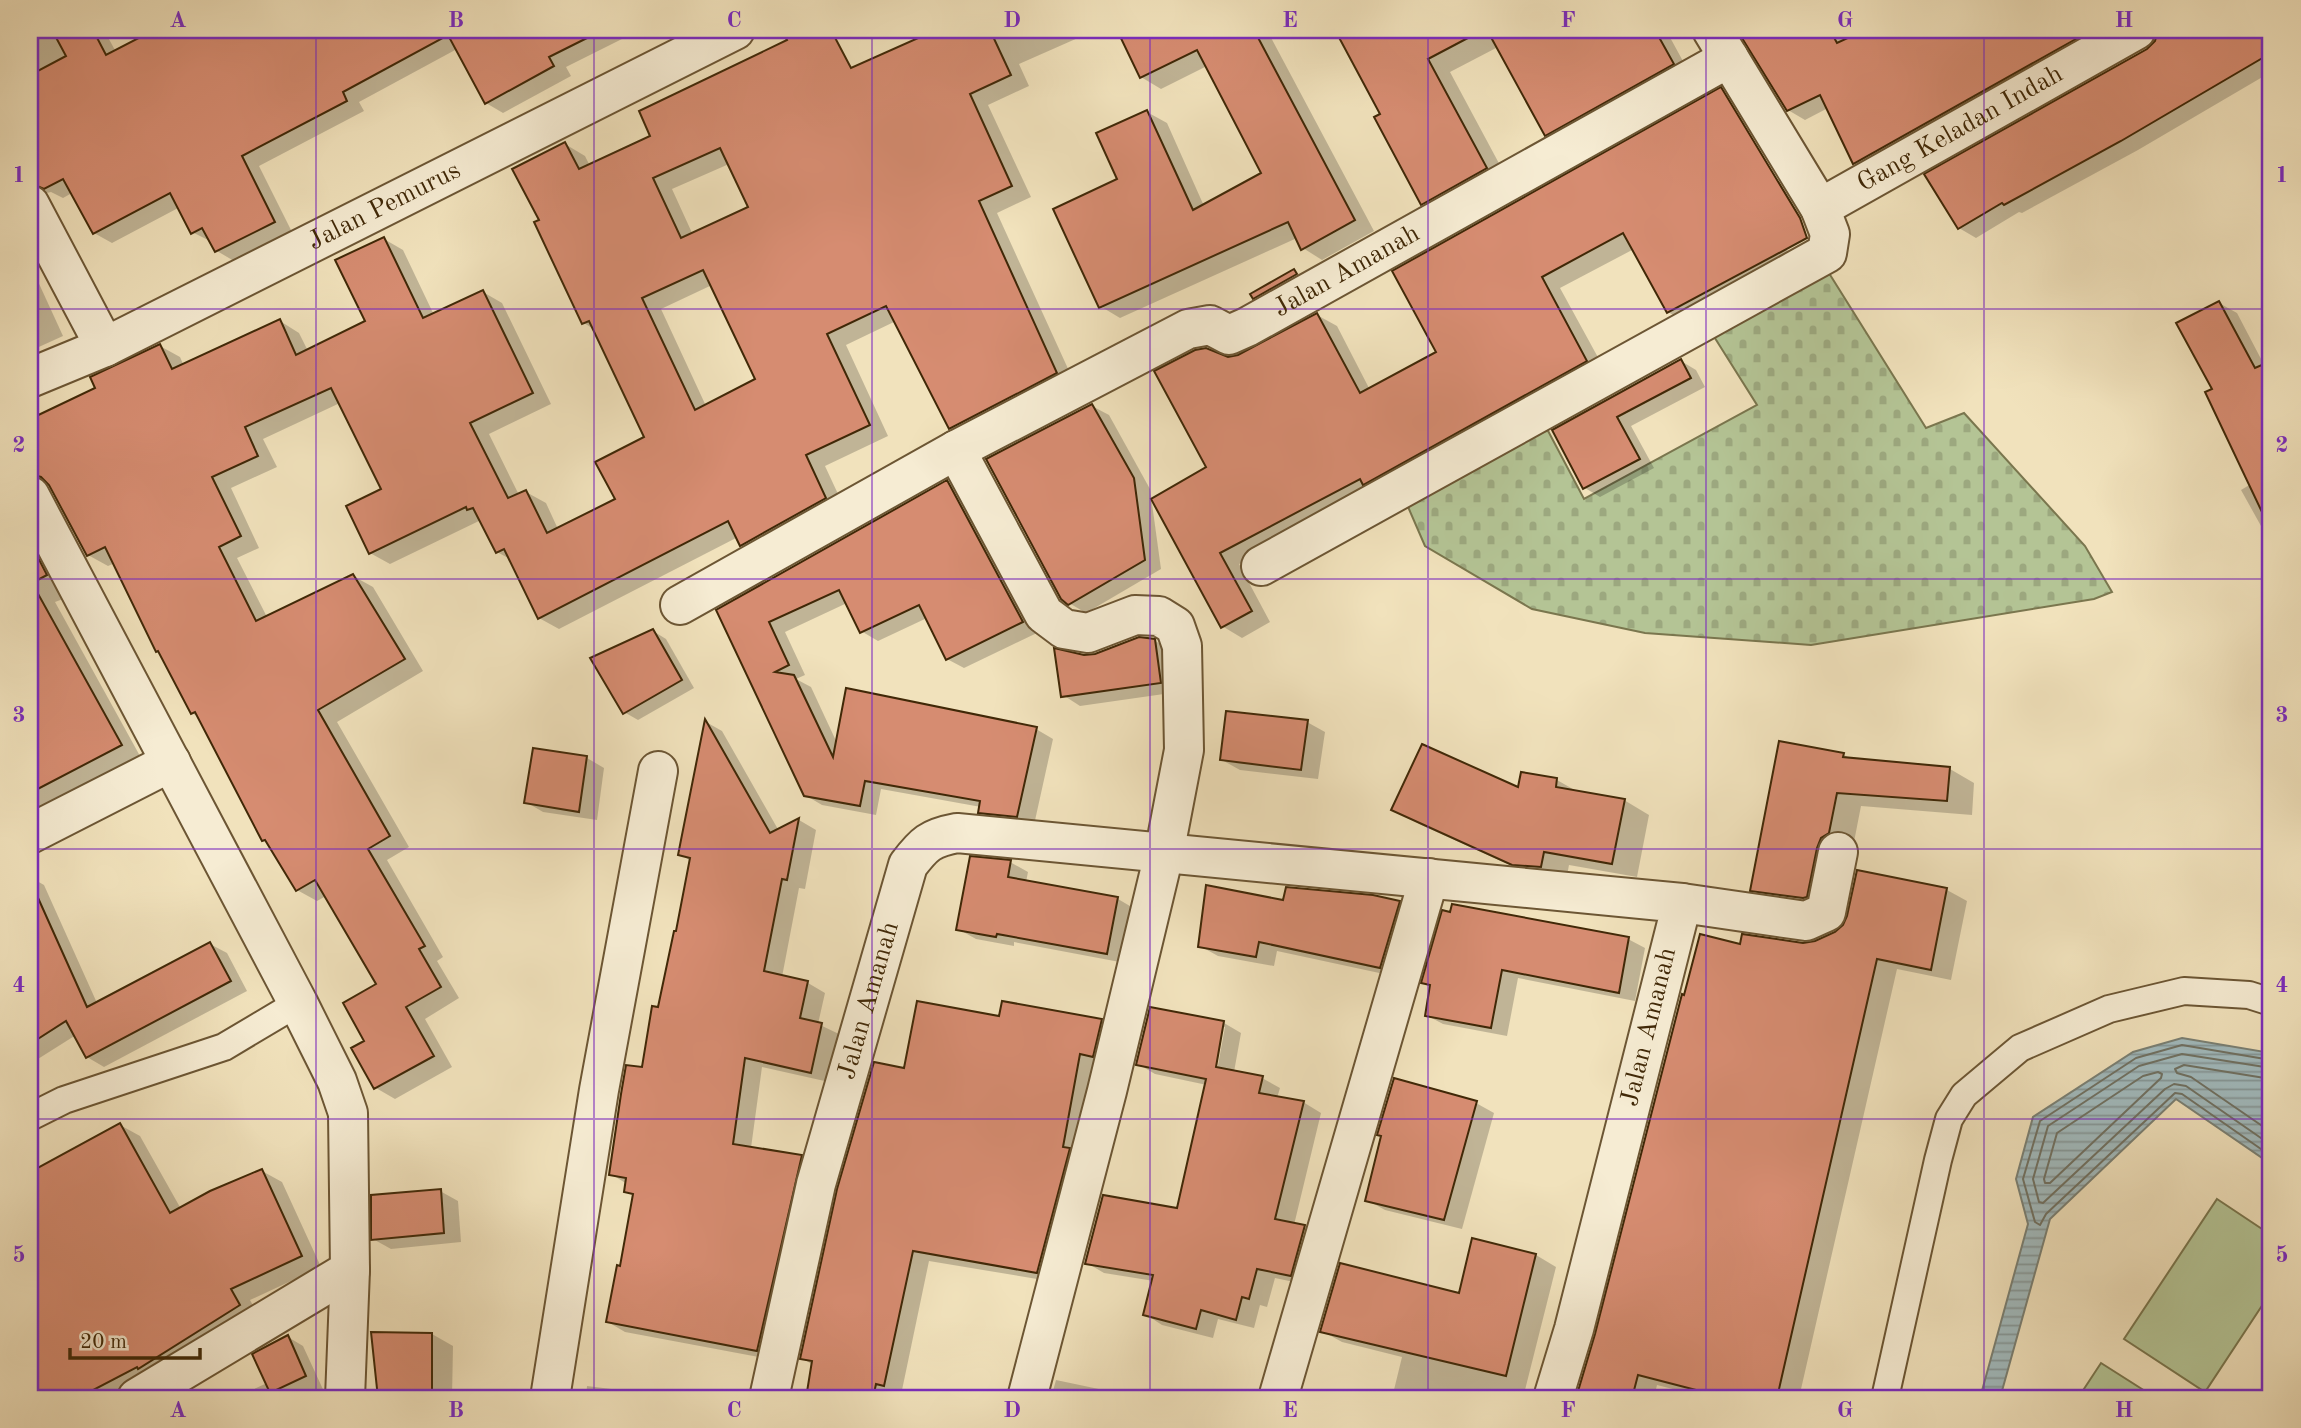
<svg xmlns="http://www.w3.org/2000/svg" width="2301" height="1428" font-family="'Old Standard TT',serif">
  <style>
    .green { fill: #b4c495; stroke: #7a764e; stroke-width: 2 }
    .cemetery { fill: url(#cemetery-stones); stroke: #7a764e; stroke-width: 2 }
    .water { fill: url(#water-rules); stroke: #7a8074; stroke-width: 2 }
    .shadow { fill: #0003; fill-rule: evenodd }
    .lines { fill: none; stroke-linecap: round; stroke-linejoin: round }
    .shore { stroke: #707162; stroke-width: 2 }
    .building { fill: #d68c71; stroke: #402807; stroke-width: 2; fill-rule: evenodd }
    .service-casing { stroke: #6c5634; stroke-width: 30 }
    .minor-casing { stroke: #6c5634; stroke-width: 42 }
    .tertiary-casing { stroke: #6c5634; stroke-width: 42 }
    .service { stroke: #f6ecd3; stroke-width: 26 }
    .minor { stroke: #f6ecd3; stroke-width: 38 }
    .tertiary { stroke: #f6ecd3; stroke-width: 38 }
    .grid { fill: none; stroke: #7b2cbf; stroke-width: 2; stroke-opacity: 0.55 }
    .labels { text-anchor: middle; dominant-baseline: central; stroke-width: 7; stroke-linejoin: round; paint-order: stroke }
    .street-label { font-size: 26px; fill: #402807; stroke: #f6ecd3 }
    .neatline { fill: none; stroke: #7b2cbf; stroke-width: 2.5 }
    .grid-label { font-size: 23px; text-anchor: middle; font-weight: bold; fill: #7b2cbf }
  </style>
  <defs>
    <pattern id="cemetery-stones" width="16" height="16" patternUnits="userSpaceOnUse" patternTransform="scale(1.75)"><rect width="16" height="16" fill="#b4c495"/><path d="M2 7V4a2 2 0 0 1 4 0v3zM10 15v-3a2 2 0 0 1 4 0v3z" fill="#9ca87f"/></pattern>
    <pattern id="water-rules" width="6" height="5" patternUnits="userSpaceOnUse" patternTransform="scale(1.75)"><rect width="6" height="5" fill="#a1babd"/><path d="M0 2.5h6" fill="none" stroke="#859798"/></pattern>
  </defs>
  <rect width="100%" height="100%" fill="#f1e2bc"/>
  <filter id="stains"><feTurbulence type="fractalNoise" baseFrequency=".00286" numOctaves="4"/><feColorMatrix values="0 0 0 0 .2 0 0 0 0 .09 0 0 0 0 .02 0 0 0 .5 -.17"/></filter>
  <radialGradient id="worn" r=".72"><stop offset=".6" stop-color="#630" stop-opacity="0"/><stop offset="1" stop-color="#630" stop-opacity=".3"/></radialGradient>
  <g class="green">
    <path d="M2217,1199L2271,1235V1292L2205,1392L2124,1339Z"/>
    <path d="M2101,1363L2156,1398H2078Z"/>
  </g>
  <path class="cemetery" d="M1817,254L1926,428L1964,413L2085,546L2112,592L2094,599L1811,645L1645,633L1532,609L1425,546L1402,493L1537,410L1584,499L1757,405L1701,316Z"/>
  <path class="water" d="M2182,1038L2271,1053V1164L2176,1099L2050,1219L2000,1398H1980L2028,1224L2016,1179L2033,1117L2133,1052Z"/>
  <g class="shadow">
    <path d="M30,30H104L116,52L158,30H170L182,37L196,30H259L262,35L272,30H658L646,36L638,31L566,67L571,76L503,113L486,103L457,49L359,102L364,111L259,166L292,232L234,261L217,251L212,242L192,232L180,207L112,243L94,233L72,193L63,198L51,192L38,195L30,203Z"/>
    <path d="M936,30H1096L1019,64L1029,86L988,105L1031,197L997,213L1075,384L970,439L950,428L896,321L846,345L888,436L825,466L845,509L761,556L742,545L738,537L559,629L539,618L510,559L497,552L481,520L390,564L370,553L383,489L340,403L263,439L277,467L231,488L259,548L237,558L267,617L353,576L373,587L423,671L337,722L409,847L387,860L443,957L437,961L459,998L425,1019L452,1067L395,1099L376,1088L367,1041L378,985L326,896L317,901L297,890L269,843L264,840L200,718L192,713L115,563L108,566L88,555L51,485L39,488L30,499V421L97,389L160,346L180,357L184,366L280,321L299,333L308,351L367,322L384,239L403,250L434,315L483,292L502,303L551,404L489,434L519,495L526,492L546,503L558,529L617,500L646,438L595,330L584,323L541,221L565,144L585,156L590,166L652,137L866,157ZM729,164L750,207L693,235L672,189ZM712,285L758,379L706,406L661,309Z"/>
    <path d="M1117,30H1267L1374,231L1322,260L1303,248L1297,238L1120,318L1100,306L1119,180L1147,112L1167,123L1204,206L1264,173L1207,66L1161,89L1141,77L1120,32Z"/>
    <path d="M1337,30H1666L1690,74L1563,145L1546,135L1498,47L1450,72L1509,182L1447,217L1423,203L1382,115Z"/>
    <path d="M1739,30H2125L1871,173L1855,163L1828,108L1805,120L1788,110Z"/>
    <path d="M2159,30H2271V72L2138,150L2022,213L2019,212L1976,238L1959,228L2156,43Z"/>
    <path d="M1714,116L1796,266L1687,323L1668,312L1634,249L1560,288L1606,372L1239,564L1270,622L1242,638L1222,626L1208,468L1227,359L1238,357L1317,315L1337,326L1370,390L1438,353Z"/>
    <path d="M30,264L63,336L30,351Z"/>
    <path d="M2219,303L2237,313L2271,378V544L2241,490L2251,484Z"/>
    <path d="M1681,361L1696,370L1705,387L1631,426L1654,468L1600,497L1585,488L1554,431Z"/>
    <path d="M1092,406L1109,415L1150,489L1161,569L1086,613L1069,603Z"/>
    <path d="M947,482L964,492L1039,632L964,668L947,659L927,618L878,641L861,631L847,603L785,632L805,675L796,679L811,687L837,743L1036,729L1053,739L1034,825L997,822L980,812L981,807L881,789L876,815L822,805L805,795L718,611Z"/>
    <path d="M30,518L63,599L55,602L140,756L77,790L30,831Z"/>
    <path d="M653,631L666,639L694,688L638,720L624,712Z"/>
    <path d="M1152,639L1172,651L1178,692L1080,706L1063,695L1084,656Z"/>
    <path d="M706,722L722,731L779,831L799,820L816,830L805,889L799,888L782,977L808,983L825,993L818,1024L839,1034L829,1082L762,1067L751,1148L801,1156L818,1166L774,1360L625,1332L608,1322L621,1268L635,1196L626,1192L627,1184L611,1174L644,1069L677,933L691,861L680,854Z"/>
    <path d="M1307,722L1325,732L1318,779L1240,770L1222,760Z"/>
    <path d="M1781,743L1844,755L1852,760L1950,769L1974,783L1972,815L1861,806L1853,847L1831,910L1777,904L1752,890Z"/>
    <path d="M587,758L604,768L597,820L543,812L526,802Z"/>
    <path d="M1522,774L1557,780L1578,792L1624,800L1649,815L1637,877L1569,865L1566,881L1539,878L1419,824L1394,809L1519,790Z"/>
    <path d="M1010,862L1028,872L1026,882L1118,899L1135,909L1125,963L1014,942V946L976,939L958,929Z"/>
    <path d="M1858,872L1947,890L1967,901L1951,980L1897,969L1799,1398H1708L1657,1385L1654,1398H1578L1597,1335L1741,946L1803,944L1815,943L1836,933L1845,926Z"/>
    <path d="M30,877L44,885L97,1003L210,944L227,953L247,991L104,1067L87,1057L76,1035L30,1064Z"/>
    <path d="M1284,902L1399,903L1416,913L1398,977L1277,951L1274,966L1218,956L1200,946Z"/>
    <path d="M1628,939L1645,948L1635,1001L1518,978L1507,1036L1443,1024L1426,1015L1432,988L1423,983Z"/>
    <path d="M1151,1009L1224,1023L1241,1033L1234,1072L1262,1078L1280,1088L1277,1098L1303,1102L1321,1113L1294,1225L1305,1227L1322,1237L1308,1285L1275,1278L1267,1307L1260,1305L1254,1328L1218,1319L1213,1338L1162,1325L1145,1314L1154,1281L1104,1273L1087,1263L1178,1210L1207,1085L1155,1074L1138,1064ZM1222,1027H1225L1216,1076L1212,1075Z"/>
    <path d="M1000,1018L1101,1021L1119,1031L1055,1282L929,1261L901,1395L894,1393L893,1398H808L813,1365L802,1358L906,1070Z"/>
    <path d="M1476,1103L1494,1113L1462,1229L1385,1210L1367,1200L1382,1136Z"/>
    <path d="M120,1125L140,1136L181,1209L262,1171L282,1182L321,1267L250,1300L259,1317L119,1398H30V1174Z"/>
    <path d="M440,1191L458,1201L461,1242L391,1249L373,1239Z"/>
    <path d="M1473,1240L1536,1255L1556,1267L1523,1398H1392L1402,1357L1342,1342L1322,1331L1460,1295Z"/>
    <path d="M373,1334H432L453,1346L452,1398H379Z"/>
    <path d="M288,1337L303,1346L327,1398H235L267,1383Z"/>
    <path d="M1056,1380L1113,1392L1124,1398H1051Z"/>
    <path d="M587,1386L652,1394L659,1398H586Z"/>
  </g>
  <g class="lines">
    <g class="shore">
      <path d="M2271,1060L2182,1045L2136,1058L2040,1121L2023,1179L2035,1222L2040,1225L2046,1214L2175,1093L2182,1094L2271,1156"/>
      <path d="M2271,1068L2182,1054L2139,1066L2048,1126L2033,1179L2039,1202L2043,1203L2165,1089L2174,1084L2186,1086L2271,1145"/>
      <path d="M2158,1072L2162,1074L2161,1078L2050,1183H2045L2044,1179L2057,1133L2143,1076Z"/>
      <path d="M2271,1079L2184,1065L2175,1069L2177,1073L2191,1077L2271,1132"/>
    </g>
  </g>
  <g class="building">
    <path d="M52,30H93L106,55L154,30H603L549,57L554,66L485,104L448,35L343,92L347,101L242,156L275,222L215,252L202,228L191,234L170,193L93,234L63,179L44,189L30,183V75L66,56Z"/>
    <path d="M782,30H831L851,68L936,30H990L1011,75L970,94L1012,186L979,201L1057,373L949,429L886,306L827,334L870,425L806,455L826,498L740,546L728,521L538,619L504,549L496,553L473,508L467,510L466,507L369,554L346,506L381,489L331,388L245,427L258,456L212,477L241,536L219,547L256,621L353,574L405,659L318,710L390,836L368,849L425,946L419,949L441,987L406,1007L434,1056L374,1089L351,1048L364,1041L343,1003L376,984L315,880L296,891L265,840L262,841L195,712L191,714L158,651L156,652L105,547L87,556L49,485L41,477L30,474V419L95,388L90,377L160,344L172,369L280,319L296,355L365,321L335,260L384,237L423,318L483,290L533,393L470,423L508,498L526,490L547,533L615,499L595,462L644,437L589,321L582,324L534,222L539,220L512,169L565,142L579,169L650,136L639,111L787,40ZM720,148L748,207L681,238L653,178ZM703,270L755,379L695,410L642,298Z"/>
    <path d="M1117,30H1254L1355,220L1301,250L1288,222L1099,308L1053,209L1117,179L1096,133L1147,110L1193,210L1261,173L1197,50L1140,78Z"/>
    <path d="M1335,30H1483L1428,59L1487,168L1421,205L1374,117L1380,114Z"/>
    <path d="M1487,30H1655L1674,64L1545,136Z"/>
    <path d="M1737,30H1830L1837,43L1865,30H2092L1853,164L1820,95L1787,111Z"/>
    <path d="M2158,30H2271V53L2121,141L2004,205L2002,203L1958,229L1924,174L2147,49L2155,41Z"/>
    <path d="M1721,87L1800,218L1807,238L1667,313L1623,233L1542,277L1587,361L1363,485L1360,479L1220,553L1252,611L1221,628L1151,499L1206,467L1154,371L1195,350L1206,348L1228,357L1238,355L1317,313L1360,393L1436,352L1392,271Z"/>
    <path d="M1294,269L1297,274L1253,299L1250,294Z"/>
    <path d="M2219,301L2255,368L2271,361V531L2205,392L2212,389L2176,323Z"/>
    <path d="M1681,359L1691,378L1617,417L1640,459L1583,489L1552,430Z"/>
    <path d="M1092,404L1134,478L1145,560L1068,605L1061,599L986,459Z"/>
    <path d="M947,480L1023,622L946,660L919,605L860,633L839,590L769,622L789,665L775,672L794,675L833,757L846,688L1037,727L1017,817L978,813L980,801L865,781L860,806L804,796L716,610Z"/>
    <path d="M30,542L47,575L32,583L122,745L30,793Z"/>
    <path d="M653,629L682,680L623,714L590,658Z"/>
    <path d="M1139,637L1155,639L1161,683L1061,697L1054,648L1084,655L1095,654Z"/>
    <path d="M1226,711L1308,720L1301,770L1220,760Z"/>
    <path d="M705,719L770,833L799,818L787,880L782,879L764,971L808,981L800,1018L822,1023L811,1073L745,1058L733,1144L802,1155L757,1351L606,1322L617,1265L620,1266L633,1194L624,1192L626,1178L609,1175L621,1094L626,1065L642,1067L652,1006L658,1007L674,931H676L690,858L678,855Z"/>
    <path d="M1779,741L1844,753L1843,757L1950,767L1947,801L1837,793L1829,833L1821,838L1817,848L1807,897L1803,898L1750,891Z"/>
    <path d="M1422,744L1518,787L1521,772L1557,778L1556,787L1625,799L1612,864L1544,852L1541,867L1512,865L1391,810Z"/>
    <path d="M533,748L587,756L579,812L524,803Z"/>
    <path d="M970,856L1011,860L1008,877L1118,897L1107,954L997,934L996,937L956,930Z"/>
    <path d="M1857,870L1947,888L1931,970L1877,959L1777,1398H1727L1638,1375L1632,1398H1576L1595,1334L1682,994L1684,995L1700,934L1740,944L1742,934L1803,943L1815,941L1835,932L1843,925L1847,916Z"/>
    <path d="M30,880L87,1007L210,942L231,981L86,1058L66,1021L30,1044Z"/>
    <path d="M1206,885L1283,900L1286,887L1373,895L1400,901L1380,968L1259,942L1256,957L1198,947Z"/>
    <path d="M1452,904L1629,937L1619,993L1502,970L1491,1028L1425,1016L1430,985L1421,983L1442,910L1450,912Z"/>
    <path d="M917,1001L999,1016L1002,1001L1102,1019L1093,1057L1080,1054L1063,1147L1070,1148L1037,1273L913,1251L884,1386L876,1384L873,1398H806L812,1361L800,1359L837,1189L874,1062L904,1068Z"/>
    <path d="M1150,1007L1224,1021L1216,1067L1263,1076L1259,1093L1304,1101L1275,1219L1305,1225L1291,1276L1257,1269L1249,1299L1242,1297L1236,1320L1201,1310L1196,1329L1143,1315L1153,1275L1085,1264L1103,1195L1177,1208L1206,1079L1136,1065Z"/>
    <path d="M1394,1078L1477,1101L1444,1220L1365,1201L1381,1136L1377,1135Z"/>
    <path d="M120,1123L170,1213L210,1191L262,1169L302,1256L231,1289L240,1305L138,1369L137,1367L78,1398H40L30,1379V1172Z"/>
    <path d="M441,1189L444,1233L371,1240V1195Z"/>
    <path d="M1472,1238L1536,1254L1506,1376L1320,1332L1340,1263L1459,1293Z"/>
    <path d="M371,1332L432,1333V1398H378Z"/>
    <path d="M288,1335L306,1376L270,1393L252,1354Z"/>
  </g>
  <g class="lines">
    <defs>
      <g id="service">
        <path d="M30,1117L64,1100L224,1047L298,1003"/>
        <path d="M1885,1398L1938,1160L1949,1119L1964,1095L2020,1048L2109,1009L2184,991L2249,995L2271,1002"/>
      </g>
      <g id="minor">
        <path d="M30,205L105,347"/>
        <path id="s1" d="M1820,208L2136,30"/>
        <path d="M956,450L1044,614L1064,629L1088,633L1135,615L1159,616L1175,626L1182,646L1184,750L1164,854L1107,1091L1027,1398"/>
        <path d="M30,496L298,1003L337,1081L348,1113L350,1270L137,1398"/>
        <path d="M1261,566L1827,253L1830,234L1820,208L1712,30"/>
        <path id="s2" d="M680,605L956,450L1188,329L1210,325L1229,335L1247,327L1729,58"/>
        <path d="M30,834L171,762"/>
        <path d="M1682,903L1806,921L1826,912L1838,852"/>
        <path d="M345,1398L350,1270"/>
        <path d="M550,1398L599,1090L658,771"/>
        <path id="s3" d="M769,1398L816,1184L908,865C924,844 930,838 957,833L1682,903L1574,1329L1553,1398"/>
        <path d="M1278,1398L1429,878"/>
      </g>
      <g id="tertiary">
        <path id="s4" d="M30,378L105,347L735,30"/>
      </g>
    </defs>
    <use href="#service" class="service-casing"/>
    <use href="#minor" class="minor-casing"/>
    <use href="#tertiary" class="tertiary-casing"/>
    <use href="#service" class="service"/>
    <use href="#minor" class="minor"/>
    <use href="#tertiary" class="tertiary"/>
  </g>
  <path class="grid" d="M316,30V1398M594,30V1398M872,30V1398M1150,30V1398M1428,30V1398M1706,30V1398M1984,30V1398M30,309H2271M30,579H2271M30,849H2271M30,1119H2271"/>
  <g class="labels">
    <g class="street-label">
      <text stroke="none"><textPath href="#s1" startOffset="161">Gang Keladan Indah</textPath></text>
      <text stroke="none"><textPath href="#s4" startOffset="394">Jalan Pemurus</textPath></text>
      <text stroke="none"><textPath href="#s2" startOffset="756">Jalan Amanah</textPath></text>
      <text stroke="none"><textPath href="#s3" startOffset="410">Jalan Amanah</textPath></text>
      <text transform="translate(1649 1027) rotate(-76)">Jalan Amanah</text>
    </g>
  </g>
  <rect width="2301" height="1428" fill="none" stroke="#f1e2bc" stroke-width="77"/>
  <path d="M70 1348v10h130v-10" fill="none" stroke="#402807" stroke-width="3.5"/>
  <text x="80" y="1348" font-size="21" fill="#402807" stroke="#f6ecd3" stroke-width="5" paint-order="stroke">20 m</text>
  <rect x="38" y="38" width="2224" height="1352" class="neatline"/>
  <g class="grid-label">
    <text x="178" y="27">A</text>
    <text x="456" y="27">B</text>
    <text x="734" y="27">C</text>
    <text x="1012" y="27">D</text>
    <text x="1290" y="27">E</text>
    <text x="1568" y="27">F</text>
    <text x="1845" y="27">G</text>
    <text x="2124" y="27">H</text>
    <text x="19" y="182">1</text>
    <text x="2282" y="182">1</text>
    <text x="19" y="452">2</text>
    <text x="2282" y="452">2</text>
    <text x="19" y="722">3</text>
    <text x="2282" y="722">3</text>
    <text x="19" y="992">4</text>
    <text x="2282" y="992">4</text>
    <text x="19" y="1262">5</text>
    <text x="2282" y="1262">5</text>
    <text x="178" y="1417">A</text>
    <text x="456" y="1417">B</text>
    <text x="734" y="1417">C</text>
    <text x="1012" y="1417">D</text>
    <text x="1290" y="1417">E</text>
    <text x="1568" y="1417">F</text>
    <text x="1845" y="1417">G</text>
    <text x="2124" y="1417">H</text>
  </g>
  <rect width="100%" height="100%" filter="url(#stains)"/>
  <rect width="100%" height="100%" fill="url(#worn)"/>
</svg>
